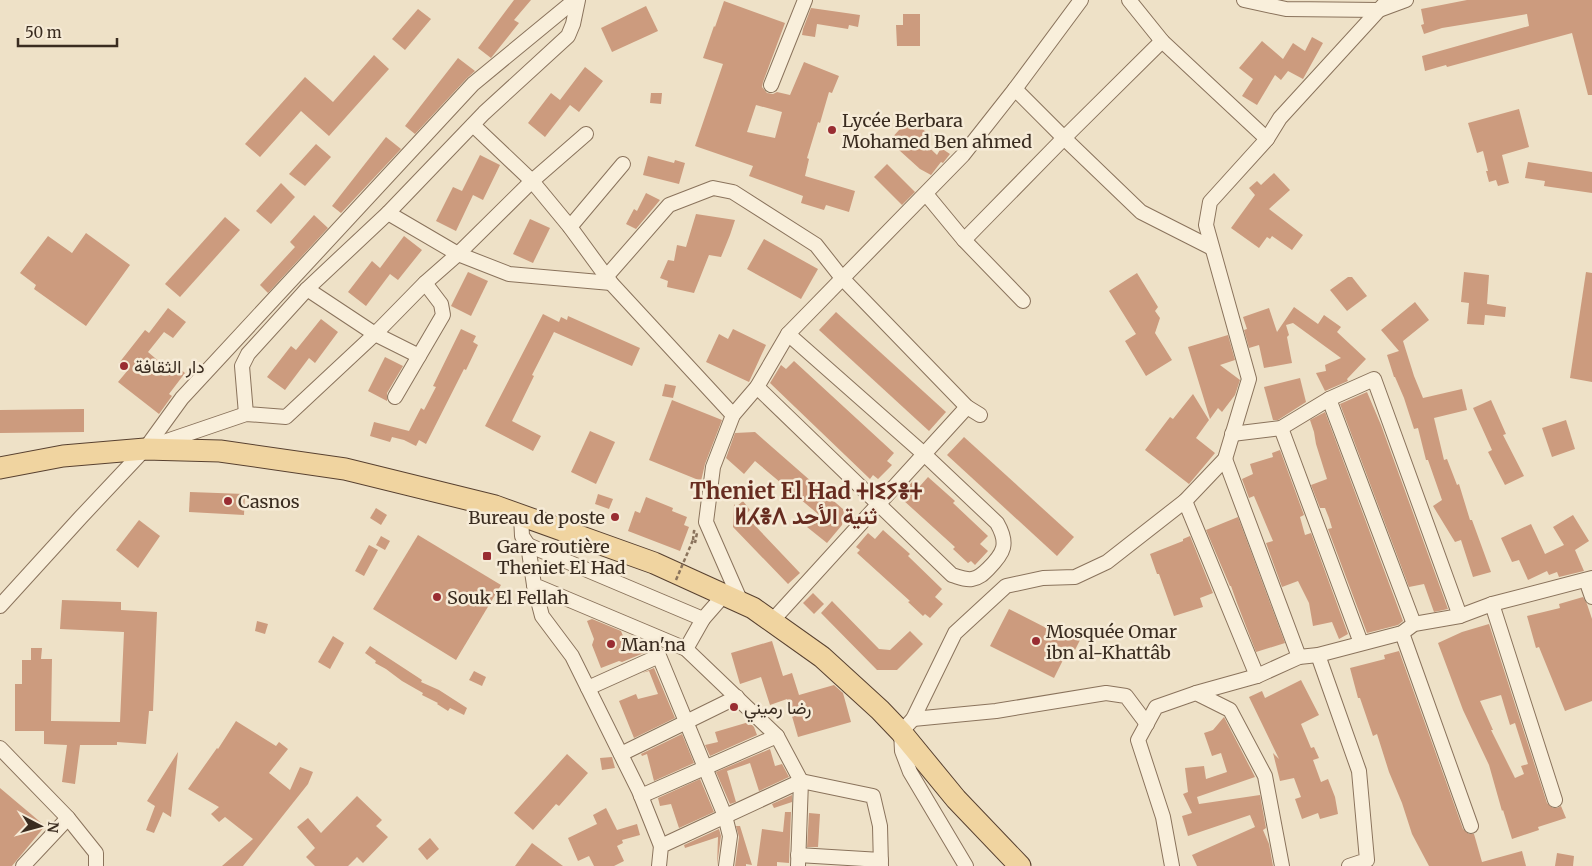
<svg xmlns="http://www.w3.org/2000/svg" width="1592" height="866" font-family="Merriweather,Vazirmatn,'Noto Sans Tifinagh',serif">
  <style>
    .building { fill: #cc9b7e; fill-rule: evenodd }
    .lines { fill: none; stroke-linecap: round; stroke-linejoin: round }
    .street-casing { stroke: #8a735c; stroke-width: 16 }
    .primary-casing { stroke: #584130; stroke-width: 23 }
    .path { stroke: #8a735c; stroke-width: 2.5; stroke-dasharray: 4 2.5; stroke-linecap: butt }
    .street { stroke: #f9efdb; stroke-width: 14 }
    .primary { stroke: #f0d4a0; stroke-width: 21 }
    .path-bridge { stroke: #8a735c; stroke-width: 2.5; stroke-dasharray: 4 2.5; stroke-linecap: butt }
    .poi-dot { fill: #992d32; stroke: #f6ebd7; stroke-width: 2 }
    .labels { text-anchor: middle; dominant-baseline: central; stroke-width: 5; stroke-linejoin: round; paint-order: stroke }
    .poi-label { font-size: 18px; fill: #3a2c20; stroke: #f6ebd7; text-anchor: start }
    .district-label { font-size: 22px; font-weight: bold; fill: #672c20; stroke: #f6ebd7 }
  </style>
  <rect width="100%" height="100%" fill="#eee1c7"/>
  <g class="building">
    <path d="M514,0H531L514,20L519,23L491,58L478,48Z"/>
    <path d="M1467,0H1592V95H1588L1572,33L1447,67L1446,65L1425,71L1422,56L1529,26L1527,14L1442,28L1424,34L1421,25L1424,24L1421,9Z"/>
    <path d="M724,1L785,23L763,82L762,87L767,93L773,94L777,92L790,95L804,62L839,76L832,93L829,92L820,123L818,122L807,158L809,159L805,176L855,191L849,212L826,205L824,210L801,203L803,196L749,176L753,166L695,146L723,64L703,58L714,26L715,27ZM756,105L782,112L775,138L747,132Z"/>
    <path d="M646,6L658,31L612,52L601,28Z"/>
    <path d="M811,8L860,15L858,27L849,25L848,29L817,24L815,37L802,35L803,29Z"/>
    <path d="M418,9L431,19L405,50L392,39Z"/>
    <path d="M903,14H920V46H897L896,25H903Z"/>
    <path d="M1312,37L1323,43L1303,79L1288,71L1281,80L1275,75L1257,105L1242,96L1253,79L1239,68L1262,41L1283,59L1293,43L1305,51Z"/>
    <path d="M374,55L389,69L329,136L301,111L260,157L245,144L305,77L333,102Z"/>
    <path d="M458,58L475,71L467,78L415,134L405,126Z"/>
    <path d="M585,67L603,81L579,112L570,105L545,137L528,123L551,93L560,100Z"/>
    <path d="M651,93H662L661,104L650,103Z"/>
    <path d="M1519,109L1529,147L1502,155L1509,183L1498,186L1496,180L1489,182L1486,171H1488L1483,151L1477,153L1468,123Z"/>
    <path d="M910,118L926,132L920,139L937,155L941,148L950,154L943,163L941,162L931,175L920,169L889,141Z"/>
    <path d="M386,137L401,149L341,213L332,206Z"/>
    <path d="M316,144L331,157L305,186L289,174Z"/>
    <path d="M480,155L500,165L483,200L473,195L456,231L436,221L453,187L462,191Z"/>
    <path d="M648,156L674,163L675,160L685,163L679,184L643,175Z"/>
    <path d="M1528,162L1592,172V193L1544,186L1545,181L1525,178Z"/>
    <path d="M887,164L915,192L902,205L874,177Z"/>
    <path d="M1274,173L1290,190L1269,209L1303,235L1292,250L1272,236L1270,239L1267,237L1259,248L1231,228L1255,195L1249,188L1257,181L1261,185Z"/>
    <path d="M281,183L295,197L271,224L256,211Z"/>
    <path d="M646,193L660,200L636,229L626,224L634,209L637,211Z"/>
    <path d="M696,214L735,220L730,235L721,257L709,255L694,293L667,287L668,281L660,278L668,260L674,261L677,245L686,247Z"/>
    <path d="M314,215L328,228L268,293L260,285L295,247L290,242Z"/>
    <path d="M225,217L240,230L180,297L165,284Z"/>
    <path d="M530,219L550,228L533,263L513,254Z"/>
    <path d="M86,233L130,265L86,326L34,289L36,285L20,273L48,236L72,253Z"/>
    <path d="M404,236L422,250L398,280L390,274L366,306L348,292L372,261L380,268Z"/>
    <path d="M764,239L818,269L801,299L747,269Z"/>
    <path d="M468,272L488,281L471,316L451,306Z"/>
    <path d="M1464,272L1489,275L1487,304L1506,307L1505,317L1485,315L1484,325L1467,324L1469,303L1461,302Z"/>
    <path d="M1586,272L1592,273V382L1570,378Z"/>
    <path d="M1137,273L1158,307L1155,311L1160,318L1155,333L1172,360L1146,376L1125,341L1136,334L1109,291Z"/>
    <path d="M1348,277H1352L1367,296L1347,311L1330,290Z"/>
    <path d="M1415,302L1429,320L1403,341L1414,376L1423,398L1462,389L1467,410L1434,418L1444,460L1447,459L1457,485L1459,484L1470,520H1472L1491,572L1473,577L1461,540L1455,542L1433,506L1442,500L1428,460H1426L1418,428L1414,429L1404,398L1395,377H1394L1387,355L1399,351L1381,330Z"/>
    <path d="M1294,307L1318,324L1324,315L1341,327L1337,332L1366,359L1347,379L1348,381L1325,391L1316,373L1326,371L1325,365L1341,358L1293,323L1286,325L1289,335L1287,337L1292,363L1264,368L1259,345L1249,348L1244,330L1247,329L1243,317L1269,308L1277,332Z"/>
    <path d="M168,308L186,322L173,338L164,332L148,352L169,370L174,364L185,373L169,394L172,396L159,414L118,382L128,370L119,363L145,330L149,333Z"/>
    <path d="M836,312L946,412L929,431L819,330Z"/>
    <path d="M543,314L559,322L561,317L567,320L568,316L640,348L632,366L554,332L532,375L534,376L512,421L541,436L533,451L485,426Z"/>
    <path d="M321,319L338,332L315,363L309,358L285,390L267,377L291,346L296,350Z"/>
    <path d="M461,329L476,336L473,342L478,345L466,370L464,369L426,444L419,440L416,446L404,440L392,437L390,442L370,436L374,422L409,431L421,408L424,410L436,387L433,386Z"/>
    <path d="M733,329L766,345L749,382L706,362L719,334L728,339Z"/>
    <path d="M1228,335L1235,360L1220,365L1240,380L1235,395L1222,412L1218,408L1210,419L1188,347Z"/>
    <path d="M385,357L403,366L387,393V401L368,391Z"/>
    <path d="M794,361L894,453L887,461L892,465L878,479L873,475L870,479L770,383L781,365L786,369Z"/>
    <path d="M1300,378L1306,402L1278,420H1273L1264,387Z"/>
    <path d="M665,384L676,386L673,398L662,396Z"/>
    <path d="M1367,392L1381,425L1448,609L1434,612L1424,584L1409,587L1340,404Z"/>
    <path d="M1193,394L1209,420L1196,438L1215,453L1189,484L1145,450L1170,417L1173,419Z"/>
    <path d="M672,400L722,420L705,464L701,481L649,460Z"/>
    <path d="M1491,400L1506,434L1503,435L1524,476L1505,485L1488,452L1492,450L1473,408Z"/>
    <path d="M84,409V432L0,433V410Z"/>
    <path d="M1325,412L1403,621L1398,625L1367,633L1328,529L1332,528L1329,518L1325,508H1320L1311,485L1327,479L1316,444L1314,432L1310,420Z"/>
    <path d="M1566,420L1575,449L1552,457L1542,428Z"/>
    <path d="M590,431L615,442L596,484L571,472Z"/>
    <path d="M755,432L844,510L842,525L827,543L807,527L818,514L755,461L744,474L726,458L735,433Z"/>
    <path d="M964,437L1074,537L1057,556L947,455Z"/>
    <path d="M1280,450L1304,515L1300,517L1305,535L1311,533L1348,634L1339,639L1332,622L1313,626L1309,603L1298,581L1282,587L1266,543L1273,541L1254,496L1249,498L1242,479L1253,474L1250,464L1273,457L1272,453Z"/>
    <path d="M928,477L955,501L953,503L988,536L980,544L988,551L975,565L971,561L968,563L953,549L955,547L903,500L905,497L901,494L914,480L920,486Z"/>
    <path d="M190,492L245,494L244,515L189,512Z"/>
    <path d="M598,494L613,499L609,509L595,504Z"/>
    <path d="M646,497L673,508L672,511L687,517L684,525L689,527L680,551L628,531L635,511L640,513Z"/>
    <path d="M743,501L750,510L745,515L800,573L788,584L733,527L734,504L736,507Z"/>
    <path d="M376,508L387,515L381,525L370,518Z"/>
    <path d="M1573,515L1589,541L1575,550L1584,571L1559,577L1557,572L1549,575L1547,571L1528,580L1519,560L1512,562L1501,538L1531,524L1545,554L1564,545L1553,527Z"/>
    <path d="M1238,517L1285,643L1256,652L1237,603L1231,586H1230L1206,530Z"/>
    <path d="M139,520L160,536L138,568L116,550Z"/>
    <path d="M883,530L910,554L908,556L942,589L935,597L943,604L930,618L925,614L923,616L908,602L910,601L857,553L860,550L856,547L868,533L875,539Z"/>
    <path d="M418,535L501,585L456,660L373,609Z"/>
    <path d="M381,536L390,541L385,550L376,545Z"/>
    <path d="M1190,536L1213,593L1200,598L1203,607L1174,616L1159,574H1157L1150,554L1183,541V539Z"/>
    <path d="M369,545L378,550L364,576L355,571Z"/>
    <path d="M813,593L824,604L814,614L803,603Z"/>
    <path d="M1583,597L1587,604L1592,619V701L1565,711L1539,647L1536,648L1527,616L1560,608L1559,604Z"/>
    <path d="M62,600L121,602V610L157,612L153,711H149L146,744L117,742V745H80L75,784L62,782L67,745L44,744V731H15V684H22V660H31V648H42L41,659H52L51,721L120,722L124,632L60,629Z"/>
    <path d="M832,601L879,649L890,650L910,631L923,644L897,670H877L821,613Z"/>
    <path d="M1009,609L1062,636L1067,626L1083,634L1074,652L1068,650L1054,678L990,646Z"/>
    <path d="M592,619L621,631L626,643L646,648L650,646L656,648L622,662L619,661L601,668L592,645L594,639L587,621Z"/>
    <path d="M257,621L268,624L265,634L255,631Z"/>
    <path d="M1489,624L1547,803L1553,808H1557L1561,806L1566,818L1538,827L1539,830L1512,839L1503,810L1502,811L1489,765L1463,710L1438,643L1462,632ZM1501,695L1510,725L1515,723L1528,764L1521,766L1524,774L1515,778L1491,730H1493L1480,701Z"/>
    <path d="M333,636L344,643L330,669L318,662Z"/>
    <path d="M772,641L783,676L792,673L799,695L834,685L843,693L851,722L798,737L787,699L770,705L761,677L740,684L731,653Z"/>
    <path d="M370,646L422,680L421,682L439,690L467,708L464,715L450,708L448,711L437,704L438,703L422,695L423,693L402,681L386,669L375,663L376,661L365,653Z"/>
    <path d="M1399,651L1463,829L1469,834H1474L1482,862L1522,851L1526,866H1429L1412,834L1402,803L1389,772L1377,734L1373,736L1360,698H1358L1350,668L1385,659L1384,655Z"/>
    <path d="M654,668L675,718L634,738L619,701L636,694L638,699L658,694L649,671L642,673Z"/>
    <path d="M474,671L486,677L482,686L469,680Z"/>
    <path d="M1301,680L1319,715L1301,724L1311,748L1314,747L1319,758L1313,760L1321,782L1328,779L1335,797L1338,814L1320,819L1318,813L1302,819L1295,799L1301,797L1294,778L1280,781L1273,753L1279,759L1249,697L1262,691L1265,698Z"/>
    <path d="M1224,717L1255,777L1197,797L1199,804L1260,795L1266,828L1263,830L1269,844L1273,866H1197L1192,855L1255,827L1250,815L1188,836L1182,816L1192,813L1183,794L1188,792L1185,768L1204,766L1206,779L1227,772L1221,753L1212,756L1204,733L1213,730Z"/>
    <path d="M236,721L276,746L279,742L288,749L269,773L290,790L300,767L313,772L308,784L243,866H222L253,839L225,817L219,822L211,814L219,807L188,789L217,748L218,749Z"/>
    <path d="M749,722L754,727L757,735L710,756L705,745L718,742L715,732Z"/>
    <path d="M682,734L694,763L654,781L647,754L642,756L641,754Z"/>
    <path d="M770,749L775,766L782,764L789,777L759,791L750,763L727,771L736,802L730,804L716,772Z"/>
    <path d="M178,752L171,817L163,812L154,833L146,830L155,806L147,801Z"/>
    <path d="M567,754L588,773L559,806L556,804L533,830L514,813Z"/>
    <path d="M612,757L615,768L602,770L600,758Z"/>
    <path d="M700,779L714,812L679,828L671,804L660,806L658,798Z"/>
    <path d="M0,788L45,826L12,866H0Z"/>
    <path d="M792,795V802L774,808L772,804Z"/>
    <path d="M357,796L382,820L376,826L388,837L363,863L357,857L348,866H315L306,857L315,848L297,827L308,818L321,833Z"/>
    <path d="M606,808L617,830L637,824L640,835L622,840L623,843L617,846L624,861L614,866H594L589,856L578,861L568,838L597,824L593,815Z"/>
    <path d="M785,812H791L789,863L777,862V866H757L762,829L783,832Z"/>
    <path d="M809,813L820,814L818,847H807Z"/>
    <path d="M736,826H740L752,865L746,864V866H735L739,837Z"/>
    <path d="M719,829L721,836L717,866L718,837L685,848L684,845Z"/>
    <path d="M430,838L439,849L427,860L418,849Z"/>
    <path d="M532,843L563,866H515Z"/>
    <path d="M1557,853L1574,856L1573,866H1555Z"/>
  </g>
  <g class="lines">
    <defs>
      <g id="street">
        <path d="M1129,0L1162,41"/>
        <path d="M1244,0L1286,9L1379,10L1406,0"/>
        <path d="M771,85L805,0"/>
        <path d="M1015,89L1064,138L1141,212L1212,248"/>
        <path d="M473,125L532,181L570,227L611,283L733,415"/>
        <path d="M926,194L964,240L1023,301"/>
        <path d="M388,213L458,254L509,274L611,283"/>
        <path d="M570,227L623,164"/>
        <path d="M964,240L1064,138L1162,41L1267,139"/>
        <path d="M606,277L669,205L713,188L733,192L816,245L842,278L967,407L980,415"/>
        <path d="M307,289L375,334L419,356"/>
        <path d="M757,387L952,575C959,577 964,580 972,579C979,578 983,574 988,569C1004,553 1009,544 997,523L924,454L788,334"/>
        <path d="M395,397L443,315L441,304L425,283"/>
        <path d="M1329,399L1414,624"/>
        <path d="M246,414L242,366L248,354L307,289L388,213L484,113L568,36L573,24L578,0"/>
        <path d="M1281,428L1361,643"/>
        <path d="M1232,434L1281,428L1329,399L1374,379L1460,616"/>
        <path d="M155,445L246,414L286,417L375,334L425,283L458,254L532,181L586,134"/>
        <path d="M1225,459L1299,657"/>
        <path d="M1185,501L1257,676"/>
        <path d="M521,515L522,536L528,545L534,585L686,649L777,736L801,781L798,866"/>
        <path d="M528,545L703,619L724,595"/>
        <path d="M1586,580L1592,597"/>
        <path d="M534,585L542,616L572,656L639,791L661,846"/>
        <path d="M741,602L706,522L713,467L733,415L757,387L788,334L963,155L1015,89L1081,0"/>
        <path d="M1492,604L1555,800"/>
        <path d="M0,606L81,517L145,449L182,398L473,84L575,0"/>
        <path d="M772,621L967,407"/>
        <path d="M1402,633L1471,826"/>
        <path d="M686,649L703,619"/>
        <path d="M1318,655L1359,771L1367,860L1349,866"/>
        <path d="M588,688L659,656L725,816L730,836L726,866"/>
        <path d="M1196,693L1257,676L1299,657L1318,655L1402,633L1414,624L1460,616L1492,604L1592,578"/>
        <path d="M913,719L996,711L1106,693L1126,696L1147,724"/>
        <path d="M0,748L68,818L96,853V866"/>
        <path d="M621,754L737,697"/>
        <path d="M641,796L777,736"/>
        <path d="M798,855L881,860"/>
        <path d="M23,866L68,818"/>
        <path d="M659,866L661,846L801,781L873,796L880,826L881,866"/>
        <path d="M966,866L910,772L902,751L901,732L913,719L955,633L1006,586L1043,578L1075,577L1107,562L1185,501L1225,459L1249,379L1206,225L1210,202L1267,139L1280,118L1388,0"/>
        <path d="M1172,866L1163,817L1138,740L1156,707L1196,693L1230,710L1265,776L1282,866"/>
      </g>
      <path id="primary" d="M0,468L63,456L145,449L220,451L345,469L495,506L654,563L753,608L822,657L880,710L901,732L956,799L1020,866"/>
    </defs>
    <use href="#street" class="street-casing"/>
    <use href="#primary" class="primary-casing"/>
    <path class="path" d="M693,540L694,531L697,533L695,543"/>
    <use href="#street" class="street"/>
    <use href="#primary" class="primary"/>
    <path class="path-bridge" d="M676,580L693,540"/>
  </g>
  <g class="poi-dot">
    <circle cx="832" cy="130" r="5"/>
    <circle cx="124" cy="366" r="5"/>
    <circle cx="228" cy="501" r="5"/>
    <circle cx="615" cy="517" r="5"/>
    <rect x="482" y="551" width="10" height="10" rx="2.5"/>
    <circle cx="437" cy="597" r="5"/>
    <circle cx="1036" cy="641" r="5"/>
    <circle cx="611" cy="644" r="5"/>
    <circle cx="734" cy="707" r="5"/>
  </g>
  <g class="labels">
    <g class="poi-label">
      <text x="842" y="120">Lycée Berbara<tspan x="842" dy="21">Mohamed Ben ahmed</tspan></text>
      <text x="134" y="366">دار الثقافة</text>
      <text x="238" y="501">Casnos</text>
      <text x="605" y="517" text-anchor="end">Bureau de poste</text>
      <text x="497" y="546">Gare routière<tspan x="497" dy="21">Theniet El Had</tspan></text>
      <text x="447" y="597">Souk El Fellah</text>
      <text x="1046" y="631">Mosquée Omar<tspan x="1046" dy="21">ibn al-Khattâb</tspan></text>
      <text x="621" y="644">Man'na</text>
      <text x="744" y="707">رضا رميني</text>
    </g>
    <g class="district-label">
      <text x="806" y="491">Theniet El Had ⵜⵏⵉⵢⴻⵜ<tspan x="806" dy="25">ⵍⵃⴻⴷ ثنية الأحد</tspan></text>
    </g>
  </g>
  <g transform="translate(40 826) rotate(96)" stroke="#f6ebd7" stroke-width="4" paint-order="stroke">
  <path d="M0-4L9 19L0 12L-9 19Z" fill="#3a2c20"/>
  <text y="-8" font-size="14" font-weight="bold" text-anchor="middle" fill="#3a2c20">N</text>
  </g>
  <path d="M18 38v8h99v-8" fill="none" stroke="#3a2c20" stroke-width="2.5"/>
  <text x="25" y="38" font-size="15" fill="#3a2c20" stroke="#f6ebd7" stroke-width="4" paint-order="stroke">50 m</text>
</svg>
